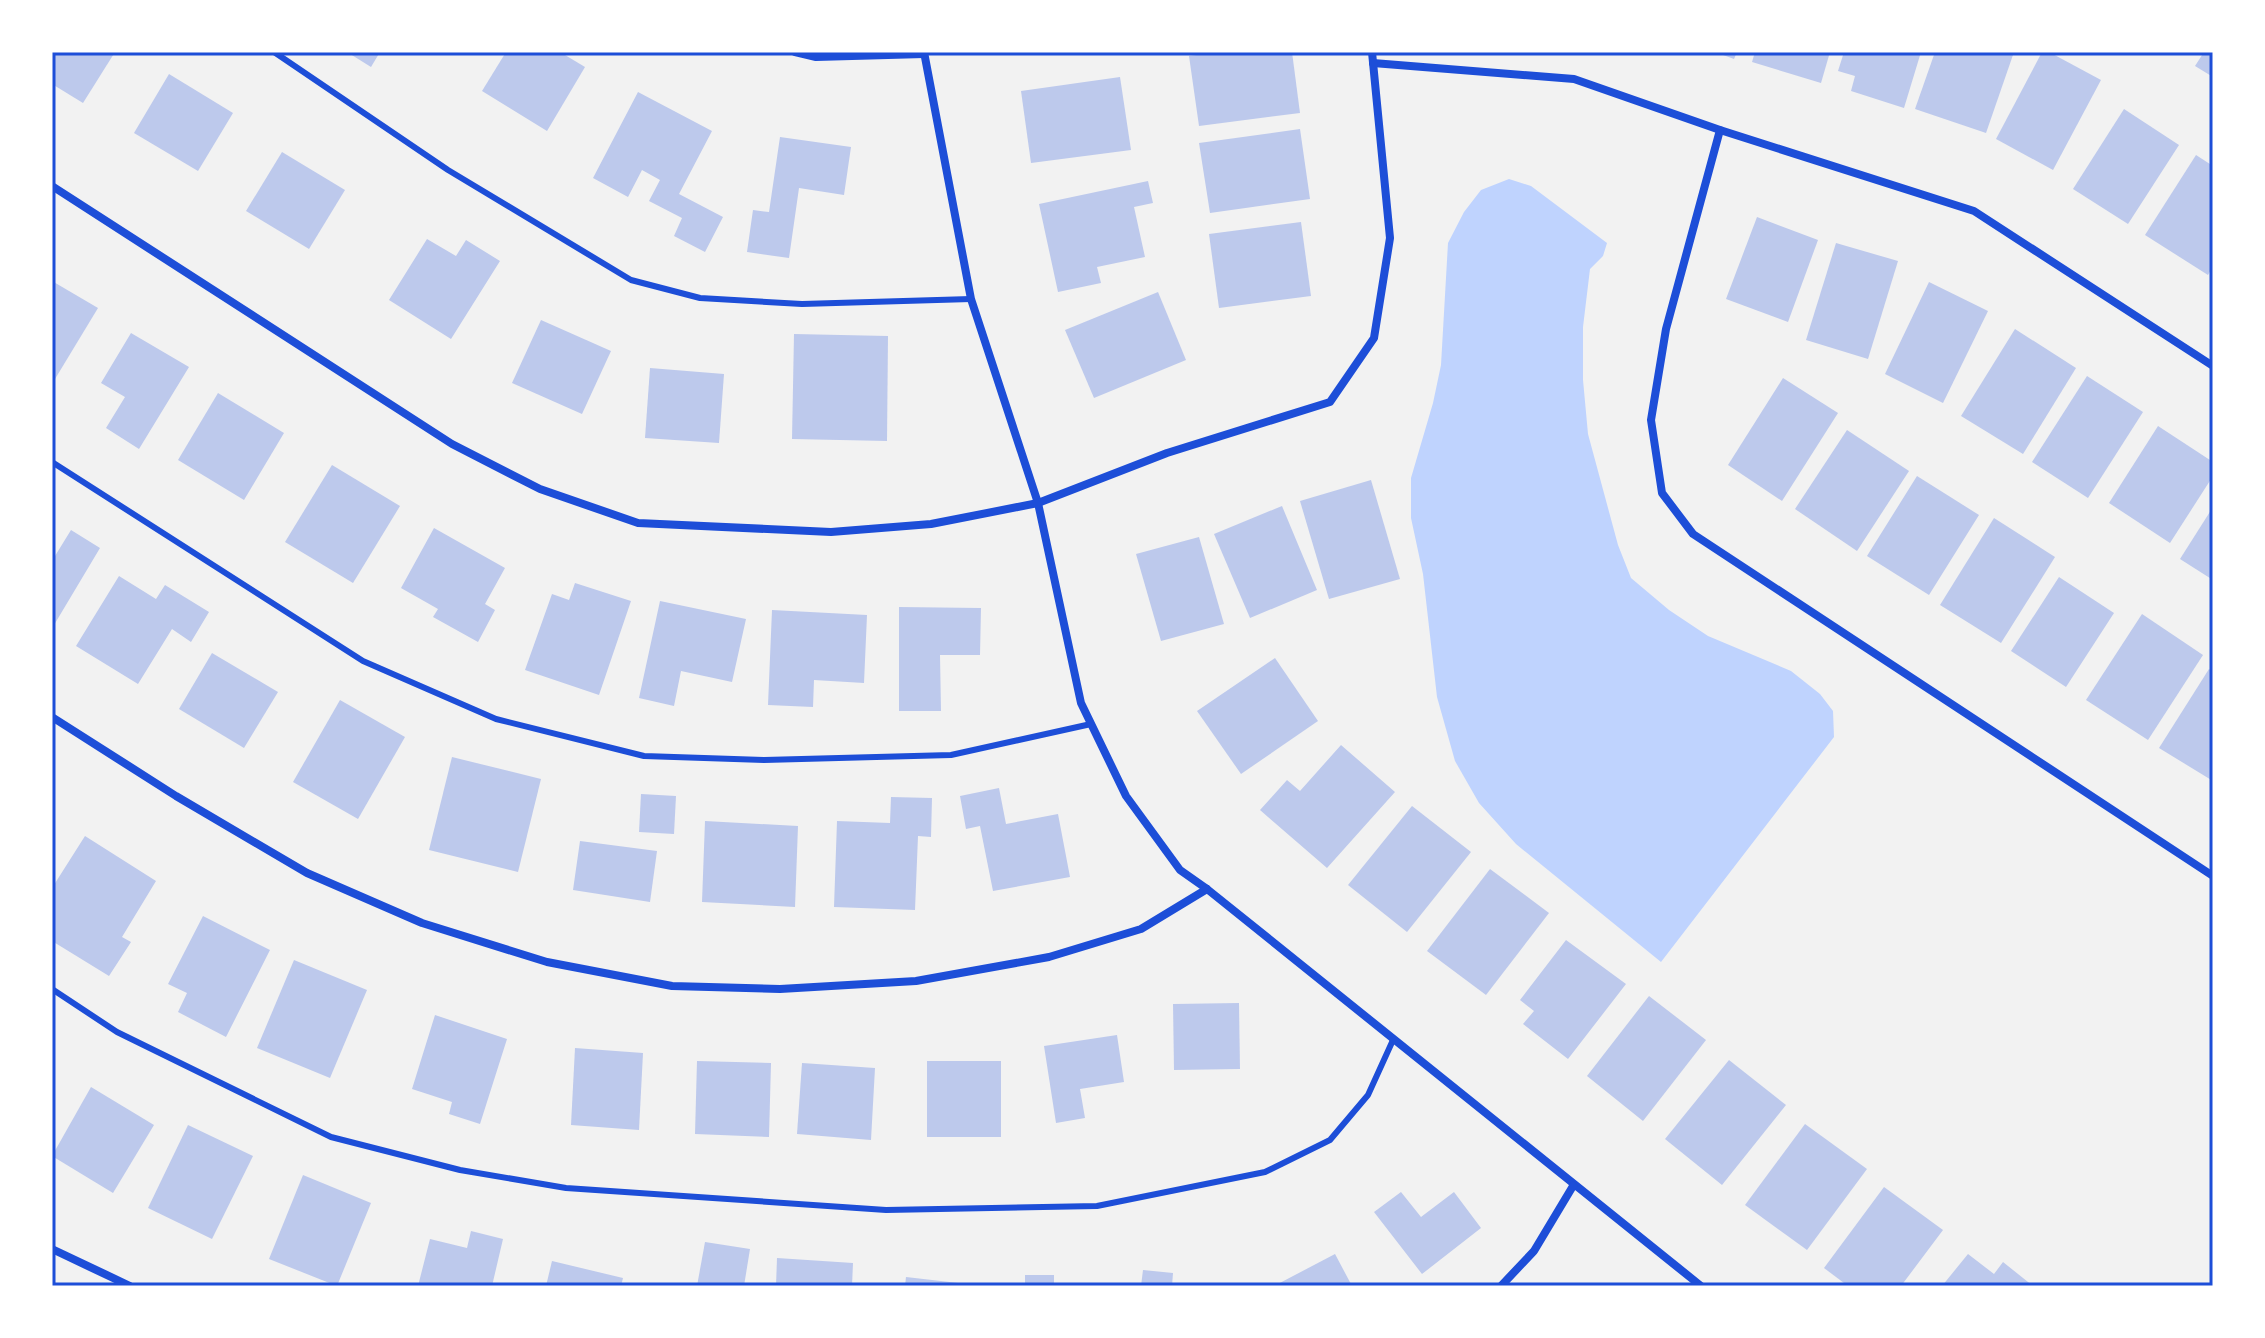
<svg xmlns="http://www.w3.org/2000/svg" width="2265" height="1338" font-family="'DM Sans',sans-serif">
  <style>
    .water { fill: #bfd3fe }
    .building { fill: #bdc9ec }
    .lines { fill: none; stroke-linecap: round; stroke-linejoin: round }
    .service { stroke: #1d4ed8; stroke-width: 6 }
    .minor { stroke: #1d4ed8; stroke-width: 8 }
    .neatline { fill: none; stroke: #1d4ed8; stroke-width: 3 }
  </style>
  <rect width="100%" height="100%" fill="#f2f2f2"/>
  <path class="water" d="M1509,179L1531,186L1607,243L1603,256L1590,269L1583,327V380L1588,434L1618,545L1631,578L1669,610L1708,636L1791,671L1820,694L1833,711L1834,737L1661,962L1516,844L1479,803L1455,761L1437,697L1423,574L1411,518V478L1433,403L1441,365L1448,243L1464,212L1481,190Z"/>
  <g class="building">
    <path d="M52,52H115L83,103L52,84Z"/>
    <path d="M347,52H380L371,67Z"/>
    <path d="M506,52H560L585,67L547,131L482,91Z"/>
    <rect x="1010" y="52" width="49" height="3"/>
    <path d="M1219,52H1292L1300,113L1199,126L1189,56Z"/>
    <path d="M1715,52H1737L1734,59Z"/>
    <path d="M1755,52H1830L1821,83L1752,62Z"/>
    <path d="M1844,52H1921L1904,108L1851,91L1855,76L1838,71Z"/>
    <path d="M1935,52H2014L1986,133L1915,109Z"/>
    <path d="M2042,52H2049L2101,80L2053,170L1996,139Z"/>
    <path d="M2204,52H2213V77L2195,66Z"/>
    <path d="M169,74L233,113L198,171L134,133Z"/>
    <path d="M1120,77L1131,150L1031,163L1021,91Z"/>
    <path d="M638,92L712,131L679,194L723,217L705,252L674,236L682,218L649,201L660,180L642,170L628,197L593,178Z"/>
    <path d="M2124,109L2179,145L2128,224L2073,189Z"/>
    <path d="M1300,129L1310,199L1210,213L1199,143Z"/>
    <path d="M780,137L851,147L844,195L799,188L789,258L747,252L753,210L769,212Z"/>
    <path d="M282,152L345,190L309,249L246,211Z"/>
    <path d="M2196,155L2213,166V266L2208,275L2145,235Z"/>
    <path d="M1148,181L1153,203L1134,207L1145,257L1097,267L1101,283L1058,292L1039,204Z"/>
    <path d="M1757,217L1818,240L1788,322L1726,299Z"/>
    <path d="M1301,222L1311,296L1219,308L1209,234Z"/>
    <path d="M427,239L456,256L466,240L500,261L451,339L389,300Z"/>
    <path d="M1836,243L1898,261L1868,359L1806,340Z"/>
    <path d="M52,281L98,308L55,379L52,378Z"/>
    <path d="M1929,282L1988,311L1943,403L1885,374Z"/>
    <path d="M1158,292L1186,360L1094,398L1065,330Z"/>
    <path d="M541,320L611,351L582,414L512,383Z"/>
    <path d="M2015,329L2076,368L2023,454L1961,416Z"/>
    <path d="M131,333L189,367L139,449L106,428L125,397L101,383Z"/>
    <path d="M794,334L888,336L887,441L792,439Z"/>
    <path d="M650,368L724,374L719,443L645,438Z"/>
    <path d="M2087,376L2143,412L2088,498L2032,462Z"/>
    <path d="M1783,378L1838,413L1782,501L1728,465Z"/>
    <path d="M218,393L284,433L244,500L178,460Z"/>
    <path d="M2158,426L2213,462V476L2170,543L2109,503Z"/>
    <path d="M1847,430L1909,471L1857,551L1795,509Z"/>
    <path d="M332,465L400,506L353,583L285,542Z"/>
    <path d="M1917,476L1979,515L1929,595L1867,556Z"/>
    <path d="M1371,480L1400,579L1329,599L1300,501Z"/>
    <path d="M1282,506L1317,590L1250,618L1214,534Z"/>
    <path d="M2213,507V580L2180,559Z"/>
    <path d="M1994,518L2055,557L2001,643L1940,605Z"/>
    <path d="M434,528L505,568L485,604L495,610L478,642L433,617L438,609L401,588Z"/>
    <path d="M71,530L100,548L54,625L52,554L55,556Z"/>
    <path d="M1199,537L1224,624L1161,641L1136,554Z"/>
    <path d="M119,576L156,599L165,585L209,612L191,642L172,629L138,684L76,646Z"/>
    <path d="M2059,577L2114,613L2066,687L2011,651Z"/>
    <path d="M575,583L631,601L599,695L525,670L552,594L569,600Z"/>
    <path d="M660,601L746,619L732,682L681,671L674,706L639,698Z"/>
    <path d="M899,607L981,608L980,655H940L941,711H899Z"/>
    <path d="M772,610L867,615L864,683L814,680L813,707L768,705Z"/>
    <path d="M2142,614L2203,655L2148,740L2086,700Z"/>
    <path d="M212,653L278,692L244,748L179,709Z"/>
    <path d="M1275,658L1318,721L1241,774L1197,711Z"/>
    <path d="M2209,669L2213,672V781L2159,748Z"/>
    <path d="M340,700L405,737L358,819L293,782Z"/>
    <path d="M1341,745L1395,792L1327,868L1260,810L1287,780L1300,791Z"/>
    <path d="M452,757L541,779L518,872L429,850Z"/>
    <path d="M999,788L1006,824L1058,814L1070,877L993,891L980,826L966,829L960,796Z"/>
    <path d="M641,794L676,796L674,834L639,832Z"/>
    <path d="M891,797L932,798L931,837L918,836L915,910L834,907L837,821L890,823Z"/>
    <path d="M1412,806L1471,852L1407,932L1348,885Z"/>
    <path d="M705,821L798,826L795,907L702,902Z"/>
    <path d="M85,836L156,881L122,937L131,942L109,976L52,941V888Z"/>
    <path d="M580,841L657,851L650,902L573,890Z"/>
    <path d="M1490,869L1549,913L1486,995L1427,951Z"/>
    <path d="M203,916L270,950L226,1037L178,1012L187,993L168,984Z"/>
    <path d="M1566,940L1626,984L1568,1059L1523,1024L1534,1011L1520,1000Z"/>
    <path d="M294,960L367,990L330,1078L257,1048Z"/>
    <path d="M1649,996L1706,1040L1643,1121L1587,1076Z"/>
    <path d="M1239,1003L1240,1069L1174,1070L1173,1004Z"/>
    <path d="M435,1015L507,1039L480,1124L449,1114L452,1102L412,1089Z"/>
    <path d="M1117,1035L1124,1082L1080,1089L1085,1118L1056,1123L1044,1046Z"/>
    <path d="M575,1048L643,1053L639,1130L571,1125Z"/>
    <path d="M1729,1060L1786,1105L1722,1185L1665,1139Z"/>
    <path d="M697,1061L771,1063L769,1137L695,1134Z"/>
    <rect x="927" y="1061" width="74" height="76"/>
    <path d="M802,1063L875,1068L871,1140L797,1134Z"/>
    <path d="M91,1087L154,1125L113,1193L52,1156Z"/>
    <path d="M1805,1124L1867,1169L1807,1250L1745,1205Z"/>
    <path d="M188,1125L253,1156L212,1239L148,1208Z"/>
    <path d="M303,1175L371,1203L337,1286L269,1259Z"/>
    <path d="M1884,1187L1943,1230L1901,1286H1848L1824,1268Z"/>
    <path d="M1401,1192L1421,1217L1454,1192L1481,1228L1422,1274L1374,1212Z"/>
    <path d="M471,1231L503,1239L492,1286H418L430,1239L467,1248Z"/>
    <path d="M705,1242L750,1249L744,1286H697Z"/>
    <path d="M1335,1254L1352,1286H1274Z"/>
    <path d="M1968,1254L1994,1274L2003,1262L2033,1286H1942Z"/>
    <path d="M777,1258L853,1263L852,1286H776Z"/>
    <path d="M552,1261L623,1278L621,1286H546Z"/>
    <path d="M1143,1270L1173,1273L1172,1286H1141Z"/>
    <rect x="1025" y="1275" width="29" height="11"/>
    <path d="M906,1277L967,1284V1286H905Z"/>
  </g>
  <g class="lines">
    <g class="service">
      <path d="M274,52L448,170L631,280L700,298L802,304L971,299"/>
      <path d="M52,462L363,661L496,719L644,756L764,760L951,755L1091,724"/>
      <path d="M52,989L117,1032L331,1137L460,1170L566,1188L886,1210L1097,1206L1265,1172L1330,1140L1368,1095L1393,1040"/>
    </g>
    <g class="minor">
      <path d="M795,52L816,57L924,54"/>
      <path d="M924,52L971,299L1038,503L1081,703L1126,796L1180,870L1207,889L1701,1286"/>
      <path d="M1373,63L1574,79L1720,130L1974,211L2213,366"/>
      <path d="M1720,130L1666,329L1651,420L1662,493L1693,534L2213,876"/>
      <path d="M52,186L452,444L540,489L638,523L831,532L931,524L1038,503L1167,453L1330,402L1374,338L1390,238L1372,52"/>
      <path d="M52,717L176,796L307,873L422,923L547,962L672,986L780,989L916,981L1049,957L1141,929L1207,889"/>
      <path d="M52,1249L130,1286"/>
      <path d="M1501,1286L1534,1251L1573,1186"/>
    </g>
  </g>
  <rect width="2265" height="1338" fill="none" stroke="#ffffff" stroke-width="108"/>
  <rect x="54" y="54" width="2157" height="1230" class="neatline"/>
</svg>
